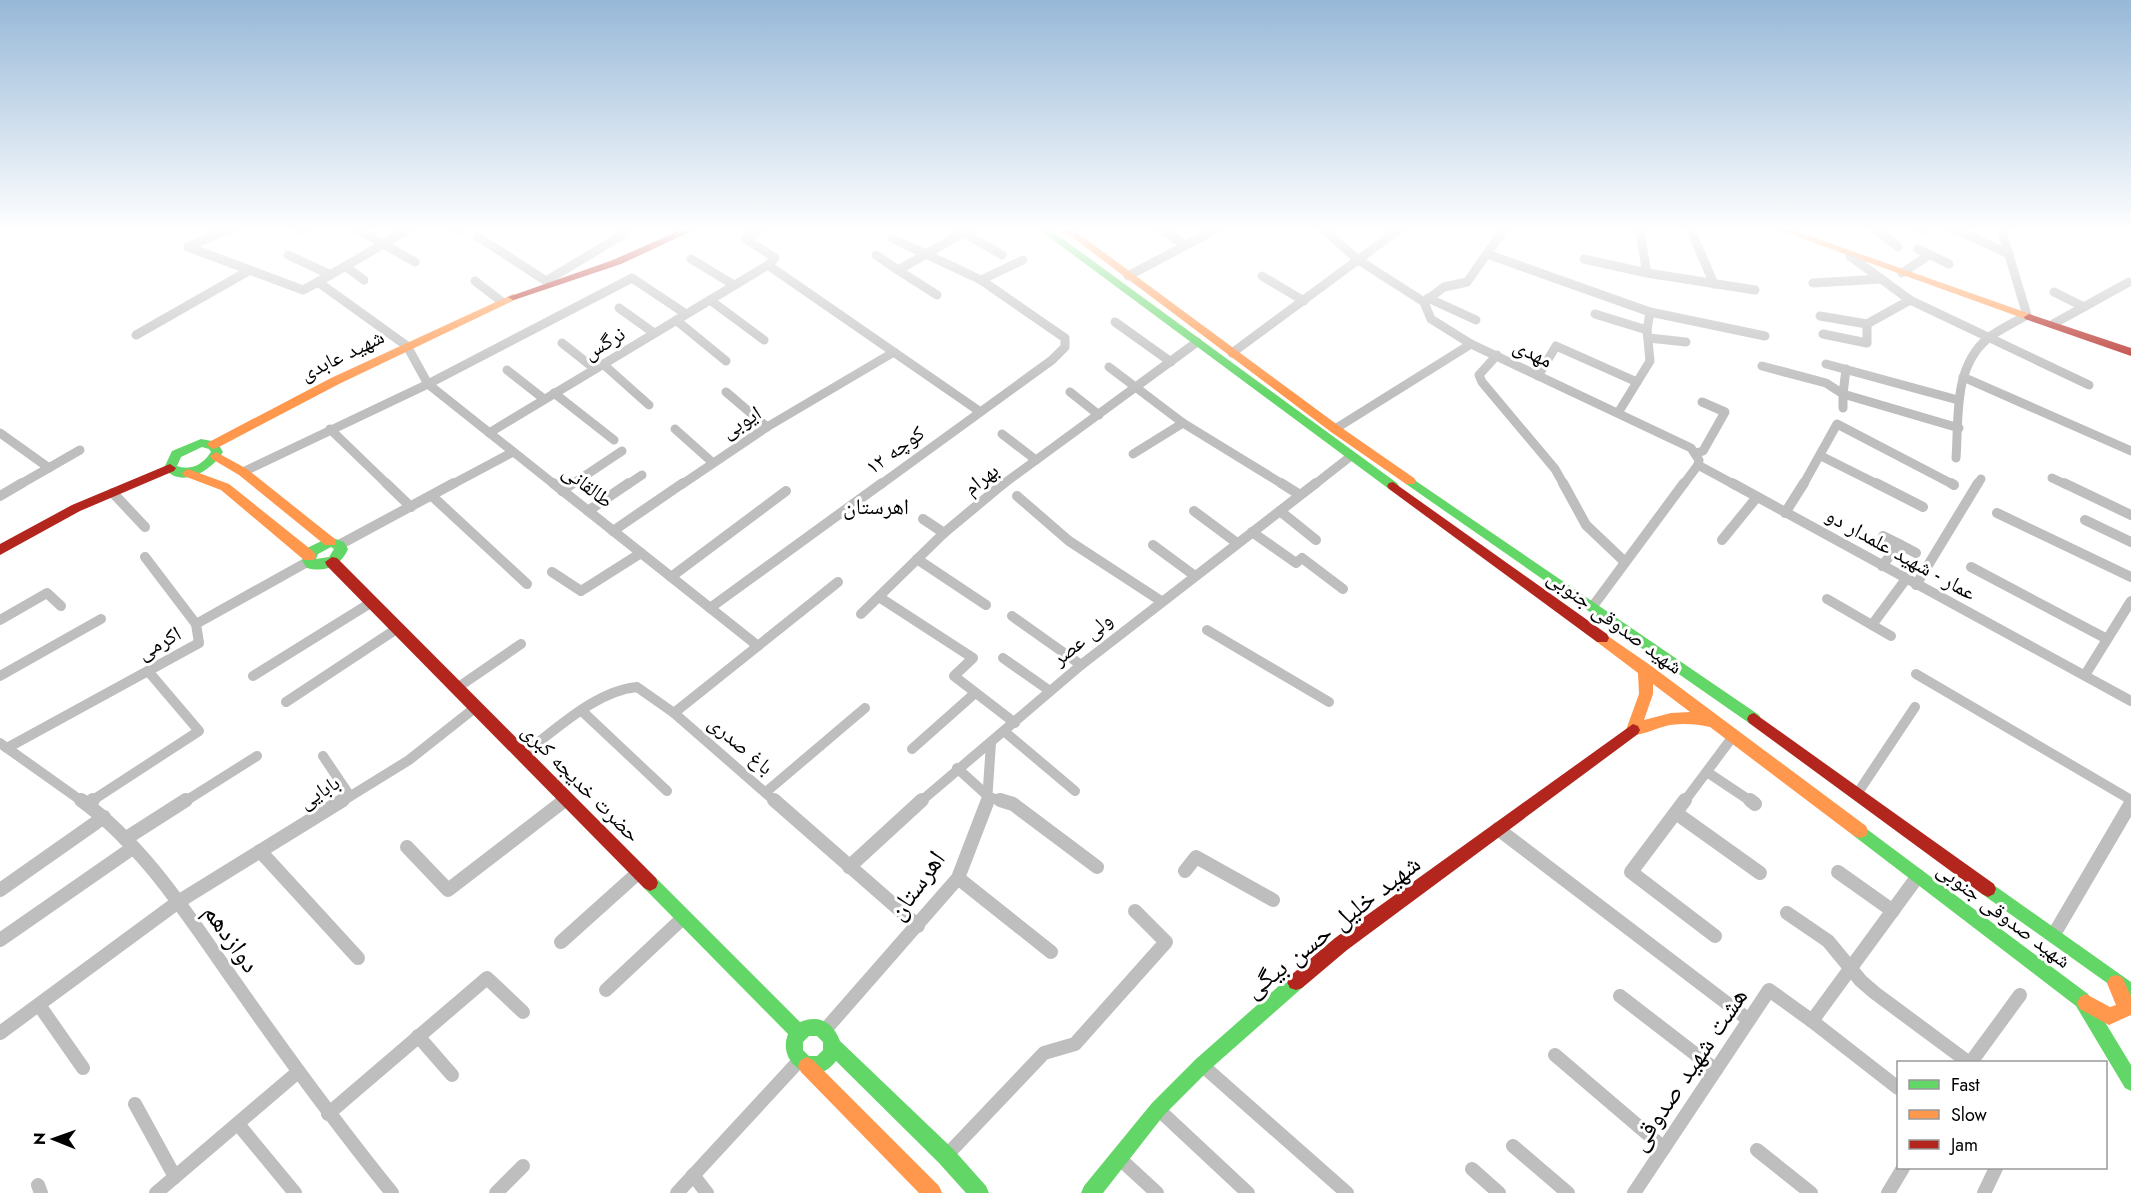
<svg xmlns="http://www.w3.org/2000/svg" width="2131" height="1193" font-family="Jost,'Noto Naskh Arabic',sans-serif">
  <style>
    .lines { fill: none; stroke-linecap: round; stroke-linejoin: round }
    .street-far2 { stroke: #bebebe; stroke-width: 9 }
    .street-far1 { stroke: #bebebe; stroke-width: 10 }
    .street { stroke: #bebebe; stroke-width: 14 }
    .fast { fill: #63d668; fill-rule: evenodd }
    .slow { fill: #ff974d; fill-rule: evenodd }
    .jam { fill: #b3261e; fill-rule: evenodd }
    .labels { text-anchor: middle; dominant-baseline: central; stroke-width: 6; stroke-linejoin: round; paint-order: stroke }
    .street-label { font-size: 21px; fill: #000; stroke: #fff }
    .neighbourhood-label { font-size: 22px; fill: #000; stroke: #fff }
    .near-street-label { font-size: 26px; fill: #000; stroke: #fff }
  </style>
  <rect width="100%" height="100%" fill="#fff"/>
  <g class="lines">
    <g class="street-far2">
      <path d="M297,228L302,230"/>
      <path d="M355,228L415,262"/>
      <path d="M456,228L461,230"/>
      <path d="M1158,228L1185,245"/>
      <path d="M1322,228L1357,259L1424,302L1431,319L1471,344L1691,448L1699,460L1698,465"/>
      <path d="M1639,228L1647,273"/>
      <path d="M1690,228L1714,284"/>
      <path d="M1874,228L1898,247"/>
      <path d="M1918,228L1923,230"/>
      <path d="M1952,228L2009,254"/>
      <path d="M964,233L1002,255"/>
      <path d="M477,236L549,283"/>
      <path d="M188,247L303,290L318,282L407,346L428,384L555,485"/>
      <path d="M188,247L231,228"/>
      <path d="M1918,249L1949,264"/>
      <path d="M1487,254L1650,312L1647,330L1650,361L1618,413"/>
      <path d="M288,255L329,274"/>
      <path d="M876,255L898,270L972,228"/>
      <path d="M1850,256L1910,300L2089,385"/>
      <path d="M691,259L734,285"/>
      <path d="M1584,259L1647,273L1755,290"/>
      <path d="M768,265L979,411"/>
      <path d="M345,266L364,280"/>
      <path d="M898,270L937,295"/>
      <path d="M1902,273L1929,255"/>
      <path d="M1128,276L1218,228"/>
      <path d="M1262,276L1304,301"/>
      <path d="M981,280L1023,260"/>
      <path d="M475,281L501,301"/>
      <path d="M546,281L624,234L625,230L620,228"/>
      <path d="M318,282L411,228"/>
      <path d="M1813,283L1881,279"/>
      <path d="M2054,292L2084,307"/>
      <path d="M1428,298L1476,320"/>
      <path d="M710,300L764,340"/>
      <path d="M1424,302L1444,287L1467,282L1505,228"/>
      <path d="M619,308L654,333"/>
      <path d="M1650,312L1765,336"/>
      <path d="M1595,314L1647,330"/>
      <path d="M1820,316L1867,324"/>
      <path d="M676,320L726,361"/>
      <path d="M1115,322L1171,362"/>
      <path d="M2053,324L2129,282"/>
      <path d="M1823,334L1867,343V324L1910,300"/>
      <path d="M136,335L250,270"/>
      <path d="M1649,338L1686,342"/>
      <path d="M562,343L595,369"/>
      <path d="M1232,353L1401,228"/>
      <path d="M1497,355L1479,375L1482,382L1555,469L1564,485"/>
      <path d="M603,364L649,405"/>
      <path d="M1826,364L1958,400"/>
      <path d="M1762,366L1826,383L1843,394V408"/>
      <path d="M1109,367L1183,423L1284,485"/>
      <path d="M1846,369L1843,394L1959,428"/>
      <path d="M507,370L544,399"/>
      <path d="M1538,376L1556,346L1637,382"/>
      <path d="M1963,377L2131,451"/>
      <path d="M726,392L767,427"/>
      <path d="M1070,392L1099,415"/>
      <path d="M554,393L614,440"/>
      <path d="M330,429L388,485"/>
      <path d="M675,429L712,462"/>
      <path d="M1335,429L1471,344"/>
      <path d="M0,433L49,468"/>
      <path d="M489,433L768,265L775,258L746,239L758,230L754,228"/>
      <path d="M1002,434L1036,460"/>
      <path d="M1696,453L1703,451L1725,412L1702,402"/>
      <path d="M1133,454L1183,423"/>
      <path d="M1821,456L1879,485"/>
      <path d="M1956,458C1959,418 1953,368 1987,339C1999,329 2014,323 2027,315L2003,235L2006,228"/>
      <path d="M1698,465L1735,485"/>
      <path d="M243,472L428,384L632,278L686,314"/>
      <path d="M2052,478L2067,485"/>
      <path d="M19,485L80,450"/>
      <path d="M451,485L513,452"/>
      <path d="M571,485L622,451"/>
      <path d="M627,485L642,475"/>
      <path d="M681,485L767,427L894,352"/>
      <path d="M880,485L1052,360L1065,347V338L981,280L892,238"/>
      <path d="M1002,485L1197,342"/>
      <path d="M1314,485L1351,456"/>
      <path d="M1683,485L1698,465"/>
      <path d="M1803,485L1837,424L1954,485"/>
      <path d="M1977,485L1981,479"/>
    </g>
    <g class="street-far1">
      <path d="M386,483L411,507"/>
      <path d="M553,483L758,646"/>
      <path d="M1281,483L1300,495"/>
      <path d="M1563,483L1586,525L1625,562"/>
      <path d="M1732,483L2131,701"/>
      <path d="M1876,483L1923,507"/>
      <path d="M1951,483L1954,485"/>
      <path d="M2064,483L2131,515"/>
      <path d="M562,491L573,483"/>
      <path d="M113,493L145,527"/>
      <path d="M0,496L22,483"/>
      <path d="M432,496L527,584"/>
      <path d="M1017,496L1069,541L1161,601"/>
      <path d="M588,511L629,483"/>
      <path d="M1194,511L1237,543"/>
      <path d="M1280,511L1316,540"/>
      <path d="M1785,513L1804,483"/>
      <path d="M1997,513L2131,577"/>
      <path d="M923,519L944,533"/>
      <path d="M2085,520L2131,542"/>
      <path d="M613,531L683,483"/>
      <path d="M1252,532L1296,563L1302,558L1343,589"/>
      <path d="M1722,540L1757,497"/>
      <path d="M1899,544L1916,553"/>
      <path d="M339,545L454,483"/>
      <path d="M1153,545L1195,576"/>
      <path d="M145,557L196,624"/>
      <path d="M917,559L986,605"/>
      <path d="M1882,566L1899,544L1883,536"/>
      <path d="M1971,567L2107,639"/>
      <path d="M552,572L581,591L641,553"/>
      <path d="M671,577L786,491"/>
      <path d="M1916,585L1978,483"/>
      <path d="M879,597L973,658L954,676L1015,723"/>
      <path d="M1827,599L1891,636"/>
      <path d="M1593,606L1684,483"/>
      <path d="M710,608L882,483"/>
      <path d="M861,614L944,533L1004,483"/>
      <path d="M1012,616L1081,665"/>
      <path d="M0,620L47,593L61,606"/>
      <path d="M1872,625L1906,579"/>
      <path d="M1207,630L1329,702"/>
      <path d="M1003,658L1050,691"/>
      <path d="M1916,674L2131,800"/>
      <path d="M2085,675L2131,601"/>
      <path d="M0,676L101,619"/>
      <path d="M253,676L372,602"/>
      <path d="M457,688L521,644"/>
      <path d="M286,702L398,628"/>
      <path d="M583,712L667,791"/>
      <path d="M674,713L838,582"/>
      <path d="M1005,732L1075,791"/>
      <path d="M0,743L83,802"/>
      <path d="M7,748L199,643L196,624L309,561"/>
      <path d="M912,749L974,694"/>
      <path d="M523,754C556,730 595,691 637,687L674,713L776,802"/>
      <path d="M323,756L350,796"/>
      <path d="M957,768L989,797L1006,802"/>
      <path d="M1707,772L1752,802"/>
      <path d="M766,792L865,708"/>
      <path d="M1857,794L1915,707"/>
      <path d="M90,802L199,731L148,671"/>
      <path d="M184,802L257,756"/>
      <path d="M341,802L409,760L476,707"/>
      <path d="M563,802L567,799"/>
      <path d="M920,802L1081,665L1316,483"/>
      <path d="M987,802L991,743"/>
      <path d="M1684,802L1734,735"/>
    </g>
    <g class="street">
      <path d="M81,800C147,848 192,922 239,988C288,1058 338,1126 392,1193"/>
      <path d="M774,800L918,926"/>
      <path d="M1000,800L1013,804L1097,867"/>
      <path d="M1685,800L1631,872L1715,936"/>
      <path d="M1750,800L1755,804"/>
      <path d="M87,804L93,800"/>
      <path d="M1676,813L1760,873"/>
      <path d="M1498,829L1749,1020"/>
      <path d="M125,839L186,800"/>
      <path d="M407,847L448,890L565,800"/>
      <path d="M260,851L358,958"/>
      <path d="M849,867L922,800"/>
      <path d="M1185,871L1196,857L1273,900"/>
      <path d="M1838,872L1893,911"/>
      <path d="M958,878L1051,952"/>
      <path d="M0,890L104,817"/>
      <path d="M1787,913L1828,941L1861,981L1875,993L1968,1062"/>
      <path d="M2053,936L2131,803"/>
      <path d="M0,940L131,849"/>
      <path d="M561,942L639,872"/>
      <path d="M606,990L684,917"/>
      <path d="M1620,996L1716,1070"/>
      <path d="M39,1005L83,1068"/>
      <path d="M1812,1021L1898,1088"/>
      <path d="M825,1030L958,878L988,800"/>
      <path d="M0,1033L178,902L343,800"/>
      <path d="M418,1036L452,1075"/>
      <path d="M1555,1055L1664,1148"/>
      <path d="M1971,1062L2020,995"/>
      <path d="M1202,1065L1347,1193"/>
      <path d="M135,1104L175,1177"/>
      <path d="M1158,1109L1248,1193"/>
      <path d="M328,1114L487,978L523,1012"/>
      <path d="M238,1124L295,1193"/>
      <path d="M1513,1146L1568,1193"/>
      <path d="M1757,1150L1811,1193"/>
      <path d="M946,1156L1044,1053L1075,1044L1166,942L1135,911"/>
      <path d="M1119,1158L1157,1193"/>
      <path d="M1472,1169L1499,1193"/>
      <path d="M693,1175L707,1193"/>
      <path d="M38,1185L41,1193"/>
      <path d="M156,1193L298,1072"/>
      <path d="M496,1193L523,1166"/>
      <path d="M677,1193L798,1062"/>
      <path d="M1634,1193L1769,990L1812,1021L1918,876"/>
      <path d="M1888,1193L1903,1168"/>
      <path d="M1984,1193L1996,1168"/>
    </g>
    <g class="fast">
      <path d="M1037,228H1048L1397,483L1399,486L1397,489H1389Z"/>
      <path d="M201,439L217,442L223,452C212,470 182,490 164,468L172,451ZM202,447L209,449L211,452C203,464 192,471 177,466L181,457Z"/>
      <path d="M1410,477L1759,715L1761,719L1759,723L1754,725L1749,723L1406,484L1404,481L1406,478Z"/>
      <path d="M330,537L344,542L348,549C341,566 325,573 307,568L302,561L307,548ZM331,547L334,549L329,557L316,559L318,554Z"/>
      <path d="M1860,824L2088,994L2131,1065V1091L2125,1088L2076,1006L1854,836L1852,831L1854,826Z"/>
      <path d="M650,875L656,878L800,1022C819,1014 833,1022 840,1041L953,1149L986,1186L989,1193H966L939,1163L836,1061C816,1089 776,1065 788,1034L644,888L642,883L644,878ZM809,1036H817L823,1042V1050L817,1056H809L803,1050V1042Z"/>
      <path d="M1988,881L2131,982V1000L1982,894L1980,889L1982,884Z"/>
      <path d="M1296,974L1302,976L1305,982L1302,988L1208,1071L1164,1115L1103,1193H1081L1084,1186L1152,1103L1196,1059L1290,976Z"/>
    </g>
    <g class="slow">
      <path d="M1060,228H1071L1339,426L1414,478L1416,481L1414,484H1406L1331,432Z"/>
      <path d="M1773,228H1787L2033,315L2034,317L2033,319H2025Z"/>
      <path d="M513,294L518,297L517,299L339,384L217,448L213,449L207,445L209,442L331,378Z"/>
      <path d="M216,452L247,469L335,539L336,542L335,545H325L239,475L212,459L210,456Z"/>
      <path d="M188,469L229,484L314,552L316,556L314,560H304L221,490L184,476L182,473Z"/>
      <path d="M1602,632L1650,665L1866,826L1868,831L1866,836L1860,838L1854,836L1710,727C1697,724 1684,723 1670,725C1658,727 1639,738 1628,734L1626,730L1639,694L1638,673L1597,642L1595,638L1597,634ZM1653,684L1690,712L1671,713L1644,720L1653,694Z"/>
      <path d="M2116,975L2122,977L2131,996V1015L2109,1025L2080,1009L2077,1003L2080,997L2086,994L2110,1007L2116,1005L2107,983L2110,977Z"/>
      <path d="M807,1057L813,1060L939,1186L942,1193H919L801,1072L798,1066L801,1060Z"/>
    </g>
    <g class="jam">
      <path d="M685,228H698L621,264L517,299L513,300L508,297L613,260Z"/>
      <path d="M2029,314L2131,348V356L2025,319L2024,317Z"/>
      <path d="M170,464L176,468L174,471L80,511L0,555V544L72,505Z"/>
      <path d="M1393,482L1607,634L1609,638L1607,642H1597L1389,489L1387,486L1389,483Z"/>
      <path d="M332,557L337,558L656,878L658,883L656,888L650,891L644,888L327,566L325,562Z"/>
      <path d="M1754,713L1994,884L1996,889L1994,894L1988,897L1982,894L1749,723L1747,719L1749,715Z"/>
      <path d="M1633,724L1638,726L1640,730L1638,734L1347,950L1302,988L1296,990L1290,988L1287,982L1290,976L1335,938Z"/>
    </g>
  </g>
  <linearGradient id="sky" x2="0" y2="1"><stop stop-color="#97b8d8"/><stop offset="0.58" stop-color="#fff"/><stop offset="1" stop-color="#fff" stop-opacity="0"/></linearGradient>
  <rect width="2131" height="395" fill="url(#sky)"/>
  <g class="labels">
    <g class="street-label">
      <text transform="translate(604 343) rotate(-31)">نرگس</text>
      <text transform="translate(1533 353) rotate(26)">مهدی</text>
      <text transform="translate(342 355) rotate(-26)">شهید عابدی</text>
      <text transform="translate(741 422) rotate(-32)">ایوبی</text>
      <text transform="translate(895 450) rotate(-36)">کوچه ۱۲</text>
      <text transform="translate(981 479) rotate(-38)">بهرام</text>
      <text transform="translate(588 486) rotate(38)">طالقانی</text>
      <text transform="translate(1901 554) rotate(29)">عمار - شهید علمدار دو</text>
      <text transform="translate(1615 622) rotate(36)">شهید صدوقی جنوبی</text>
      <text transform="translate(1082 639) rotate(-39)">ولی عصر</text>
      <text transform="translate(159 643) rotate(-29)">اکرمی</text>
      <text transform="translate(741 745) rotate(41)">باغ صدری</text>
      <text transform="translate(581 783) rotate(45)">حضرت خدیجه کبری</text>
      <text transform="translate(319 792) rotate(-32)">بابایی</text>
      <text transform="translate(2004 915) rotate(37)">شهید صدوقی جنوبی</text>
    </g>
    <g class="neighbourhood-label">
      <text x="876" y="506">اهرستان</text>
    </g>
    <g class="near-street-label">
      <text transform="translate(916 885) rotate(-54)">اهرستان</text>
      <text transform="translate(1332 926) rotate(-38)">شهید خلیل حسن بیگی</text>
      <text transform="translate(232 938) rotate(55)">دوازدهم</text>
      <text transform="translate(1688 1069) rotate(-56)">هشت شهید صدوقی</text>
    </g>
  </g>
  <rect x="1897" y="1061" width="210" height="108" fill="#ffffff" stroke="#999999" stroke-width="1.5"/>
  <rect x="1909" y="1080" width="30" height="9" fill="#63d668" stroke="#999999" stroke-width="1.5"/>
  <text x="1951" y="1091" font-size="18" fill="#000000">Fast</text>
  <rect x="1909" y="1110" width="30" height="9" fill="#ff974d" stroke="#999999" stroke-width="1.5"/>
  <text x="1951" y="1121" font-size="18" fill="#000000">Slow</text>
  <rect x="1909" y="1140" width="30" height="9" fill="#b3261e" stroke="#999999" stroke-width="1.5"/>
  <text x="1951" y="1151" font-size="18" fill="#000000">Jam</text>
  <g transform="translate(54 1139) rotate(271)" stroke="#ffffff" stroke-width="4.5" paint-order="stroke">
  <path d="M0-4.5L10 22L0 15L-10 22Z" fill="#000000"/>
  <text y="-9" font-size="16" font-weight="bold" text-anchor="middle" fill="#000000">N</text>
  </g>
</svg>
